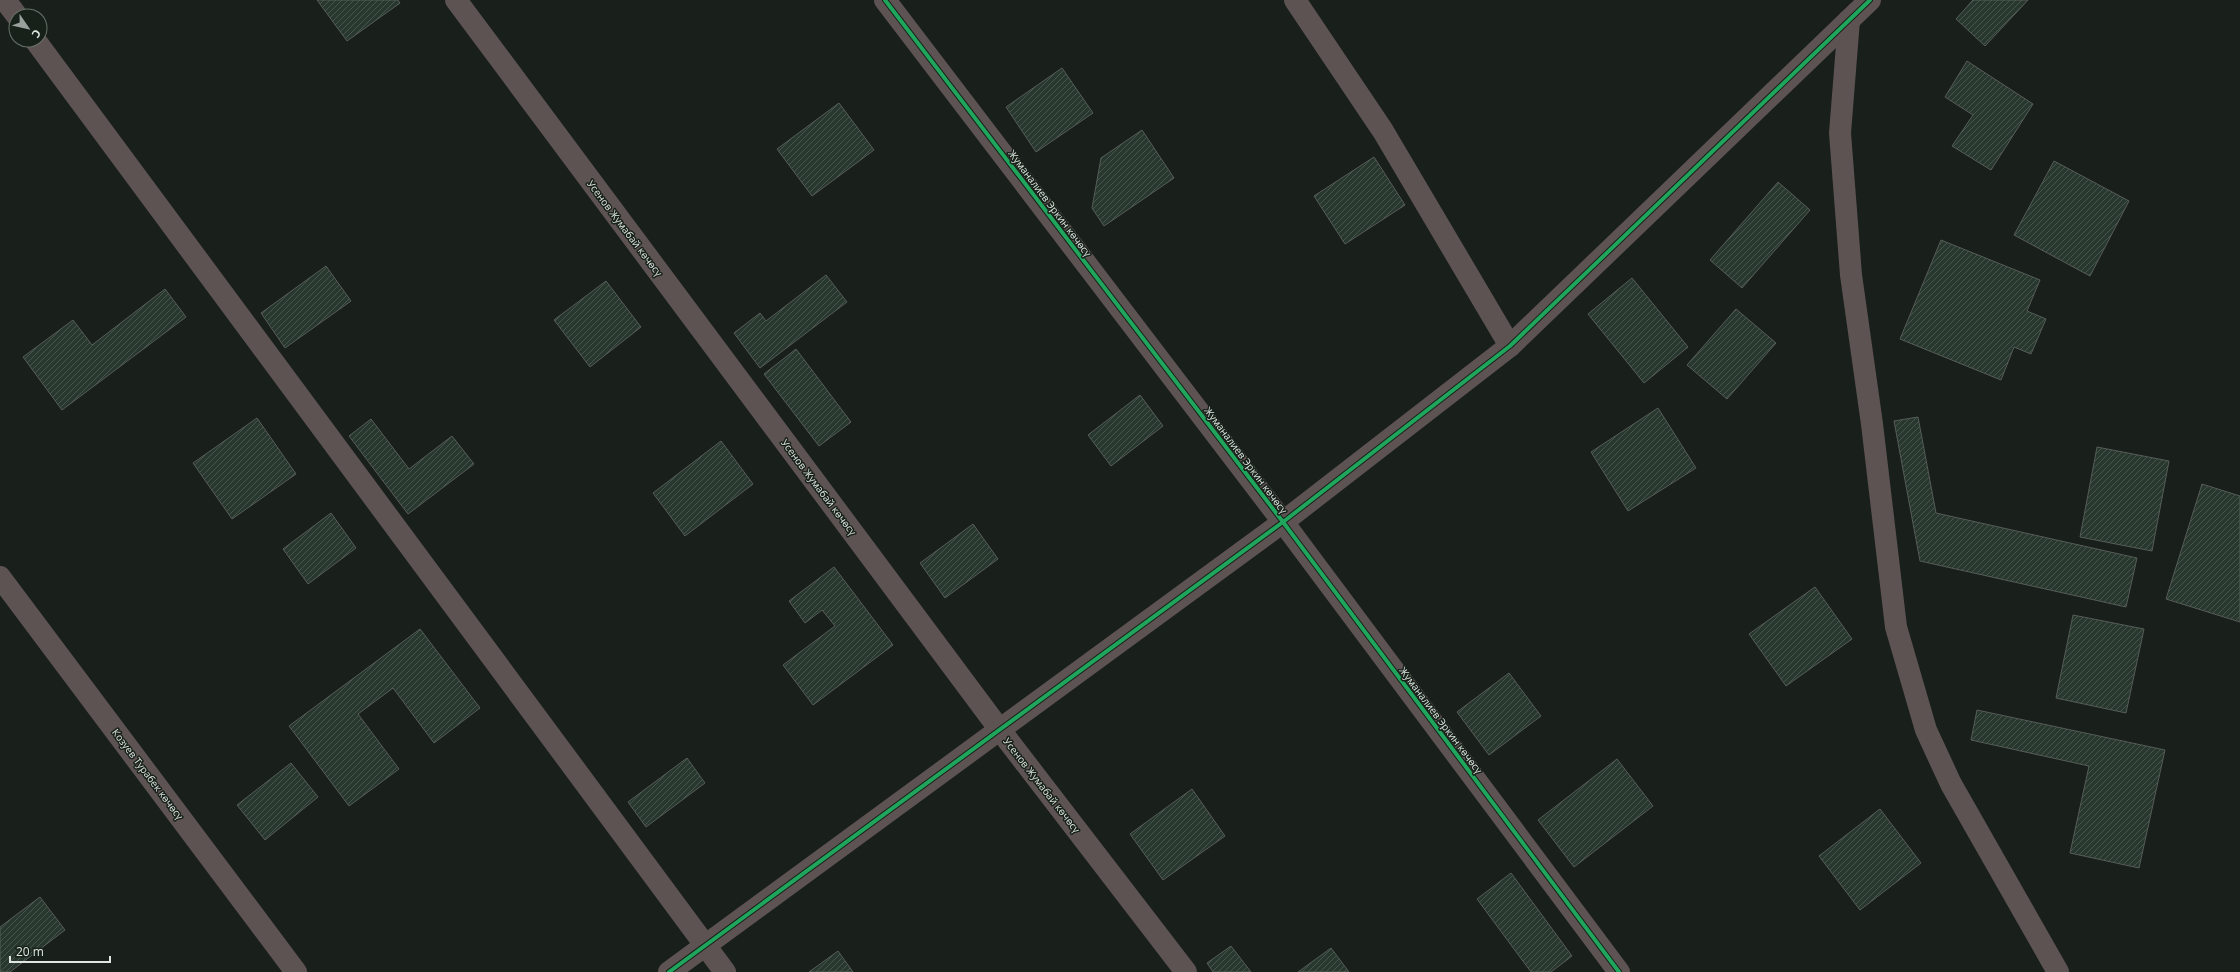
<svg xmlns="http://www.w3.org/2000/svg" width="2240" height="972" font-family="'Open Sans',sans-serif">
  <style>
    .building { fill: url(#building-hatch); stroke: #575c58 }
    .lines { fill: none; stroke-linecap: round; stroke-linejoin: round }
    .street { stroke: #5e5353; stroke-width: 22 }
    .cycleway-casing { stroke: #172119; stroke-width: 6 }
    .cycleway { stroke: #20a55d; stroke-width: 4 }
    .labels { text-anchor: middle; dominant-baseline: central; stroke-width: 3; stroke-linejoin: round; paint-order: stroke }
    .street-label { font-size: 10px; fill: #dfe6e1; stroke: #172119 }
  </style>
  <defs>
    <pattern id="building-hatch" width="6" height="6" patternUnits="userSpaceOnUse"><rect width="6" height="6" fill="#28382e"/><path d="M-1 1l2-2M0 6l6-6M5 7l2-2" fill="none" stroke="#47554c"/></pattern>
  </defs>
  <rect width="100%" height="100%" fill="#191f1a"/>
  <g class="building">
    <path d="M317,0H398L400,3L347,41Z"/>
    <path d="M1973,0H2028L1985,46L1956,19Z"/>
    <path d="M1967,61L2033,104L1991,170L1952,146L1973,115L1945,97Z"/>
    <path d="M1062,68L1093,113L1036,152L1006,107Z"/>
    <path d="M839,103L874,150L812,196L777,149Z"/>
    <path d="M1142,130L1174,178L1104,226L1092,208L1101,158Z"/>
    <path d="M1374,157L1405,205L1345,244L1314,196Z"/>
    <path d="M2054,161L2129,201L2090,276L2014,235Z"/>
    <path d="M1778,182L1810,210L1742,288L1710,260Z"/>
    <path d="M1941,240L2040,280L2027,311L2046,319L2031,354L2014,347L2001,380L1900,339Z"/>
    <path d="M326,266L351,301L285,348L261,313Z"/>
    <path d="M826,275L847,302L760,368L734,333L760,313L766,321Z"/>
    <path d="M1632,278L1688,347L1644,383L1588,314Z"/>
    <path d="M606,281L641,327L590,367L554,320Z"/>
    <path d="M165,289L186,317L62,410L23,357L73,320L92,345Z"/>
    <path d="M1736,309L1776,343L1727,399L1687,365Z"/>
    <path d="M796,349L851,422L819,446L764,374Z"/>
    <path d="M1140,395L1163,426L1111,466L1088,435Z"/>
    <path d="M1658,408L1696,468L1628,511L1591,452Z"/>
    <path d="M1918,417L1936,513L2137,558L2126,607L1920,561L1894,421Z"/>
    <path d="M257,418L296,474L232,519L193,463Z"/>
    <path d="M371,419L409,469L452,436L474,464L408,514L349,436Z"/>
    <path d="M721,441L753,484L685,536L653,493Z"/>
    <path d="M2097,447L2169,461L2152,551L2080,537Z"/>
    <path d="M2202,484L2240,496V622L2166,599Z"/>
    <path d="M331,513L356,548L308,584L283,549Z"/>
    <path d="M973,524L998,559L945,598L920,563Z"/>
    <path d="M834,567L893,645L813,705L783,665L835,626L822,610L805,623L789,601Z"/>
    <path d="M1815,587L1852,639L1786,686L1749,634Z"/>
    <path d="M2073,615L2144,629L2126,713L2056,698Z"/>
    <path d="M420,629L480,708L434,743L393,688L358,714L399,769L349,806L289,726Z"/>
    <path d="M1509,673L1541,716L1489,755L1457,712Z"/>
    <path d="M1977,710L2165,750L2139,868L2070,853L2089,766L1971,740Z"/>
    <path d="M687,758L705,783L646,827L628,802Z"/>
    <path d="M1617,759L1653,806L1574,867L1538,820Z"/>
    <path d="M291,763L318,797L265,840L237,805Z"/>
    <path d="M1192,789L1225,836L1163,880L1130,834Z"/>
    <path d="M1880,809L1921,863L1860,910L1819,856Z"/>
    <path d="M1511,873L1572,956L1551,972H1531L1477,899Z"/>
    <path d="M40,897L65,930L10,972H0V927Z"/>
    <path d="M1231,946L1251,972H1213L1207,963Z"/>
    <path d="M1331,948L1349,972H1298Z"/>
    <path d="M838,951L853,972H809Z"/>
  </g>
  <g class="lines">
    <g class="street">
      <path d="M5,0L17,16"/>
      <path d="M456,0L1000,730L1186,972"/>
      <path d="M885,0L1283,522L1619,972"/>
      <path d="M1295,0L1383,131L1510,346"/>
      <path d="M1849,20L1840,133L1851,275L1872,424L1896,627L1926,730L1951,784L2058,972"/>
      <path d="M35,40L725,972"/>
      <path d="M0,577L296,972"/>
      <path d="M669,972L1283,522L1510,346L1870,0"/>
    </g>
    <defs>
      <g id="cycleway">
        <path d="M885,0L1283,522L1619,972"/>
        <path d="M669,972L1283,522L1510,346L1870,0"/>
      </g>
    </defs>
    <use href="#cycleway" class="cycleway-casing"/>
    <use href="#cycleway" class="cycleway"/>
  </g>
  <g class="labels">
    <g class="street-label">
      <text transform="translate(1050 203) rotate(53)">Жуманалиев Эркин көчөсү</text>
      <text transform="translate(625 228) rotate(53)">Усенов Жумабай көчөсү</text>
      <text transform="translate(1246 460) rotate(53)">Жуманалиев Эркин көчөсү</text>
      <text transform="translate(819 487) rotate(53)">Усенов Жумабай көчөсү</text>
      <text transform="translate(1441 720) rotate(53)">Жуманалиев Эркин көчөсү</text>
      <text transform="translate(148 774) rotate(53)">Козуев Турабек көчөсү</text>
      <text transform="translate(1042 785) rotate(52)">Усенов Жумабай көчөсү</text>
    </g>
  </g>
  <g transform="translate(28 28) rotate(124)"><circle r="19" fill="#172119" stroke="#677069"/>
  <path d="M0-3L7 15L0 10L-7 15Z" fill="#9aa09b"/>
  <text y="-6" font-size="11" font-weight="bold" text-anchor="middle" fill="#dfe6e1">С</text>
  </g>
  <path d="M10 956v6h100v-6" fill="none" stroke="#dfe6e1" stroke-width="2"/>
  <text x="16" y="956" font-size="12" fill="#dfe6e1" stroke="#172119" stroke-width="3" paint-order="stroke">20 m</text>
</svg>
